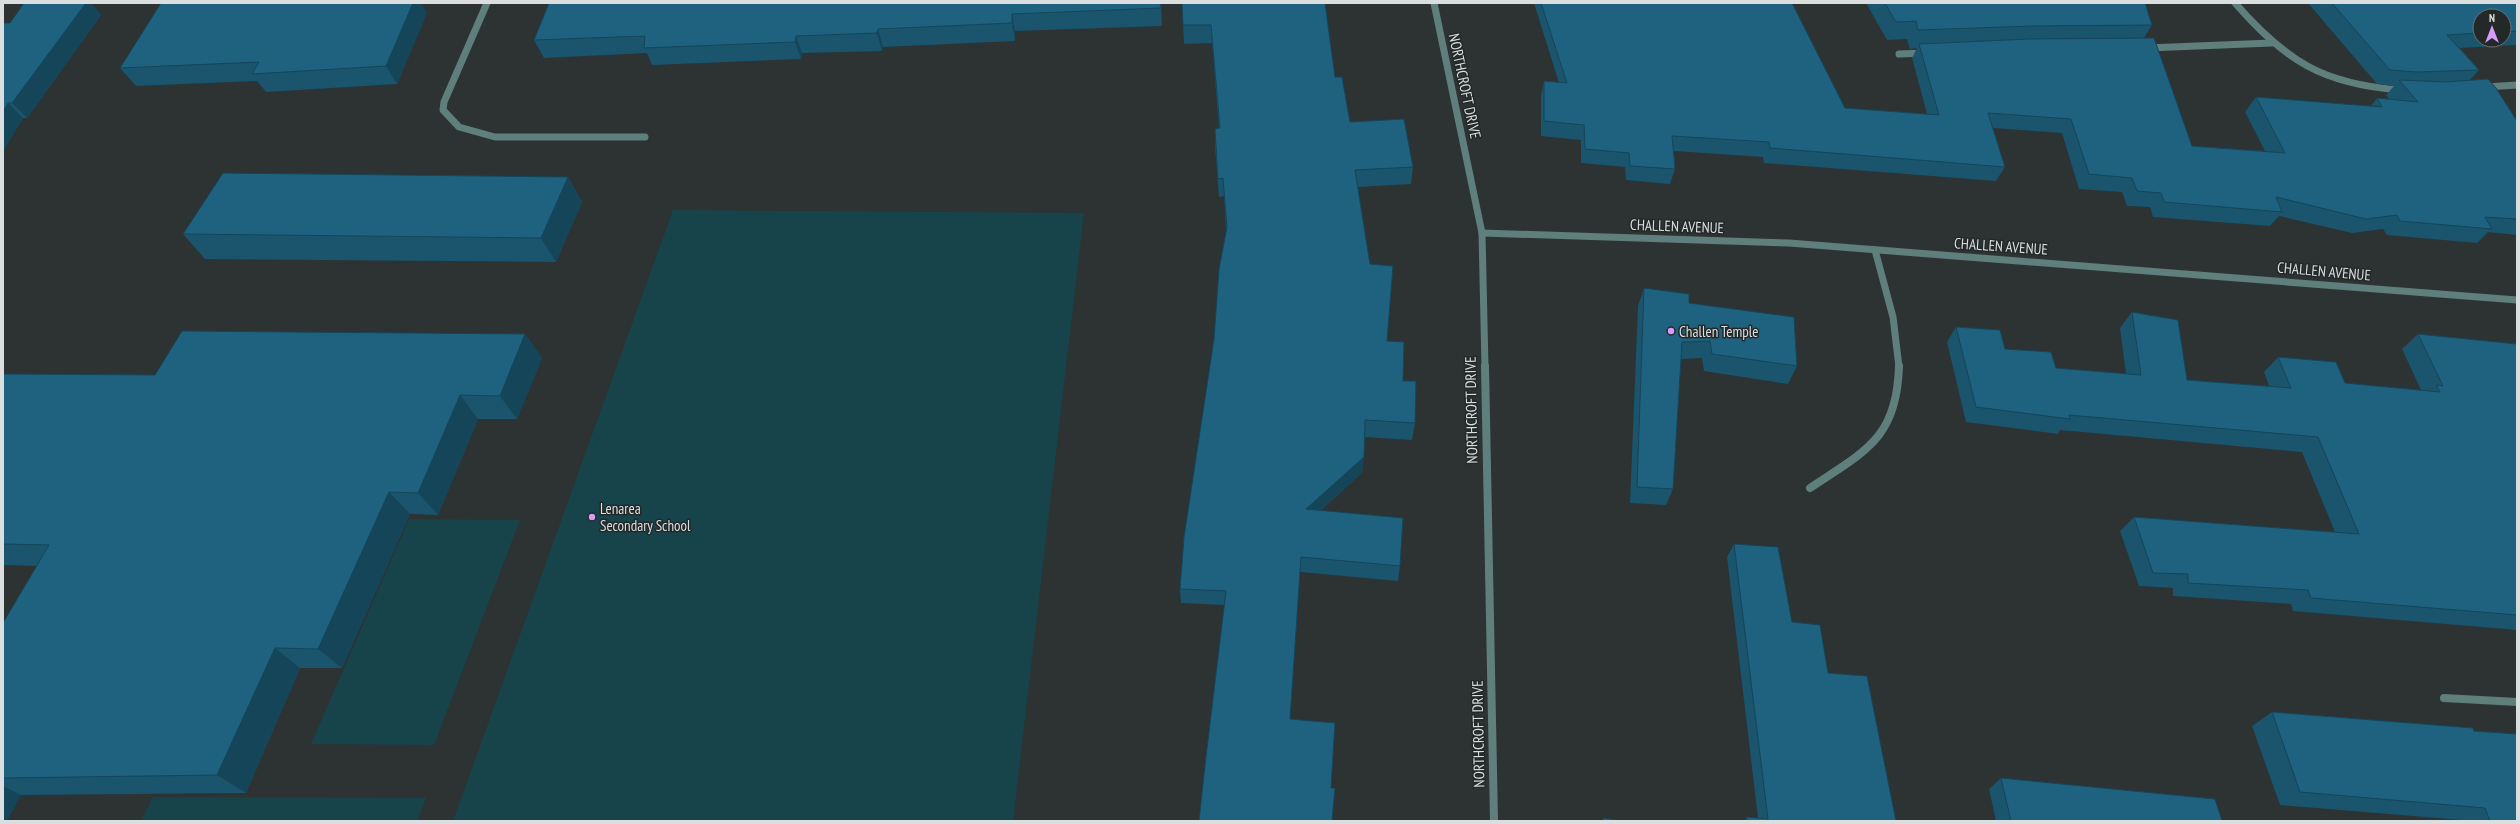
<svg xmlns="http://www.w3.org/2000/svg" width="2520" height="824" font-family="'PT Sans Narrow',sans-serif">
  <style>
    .green { fill: #17444b }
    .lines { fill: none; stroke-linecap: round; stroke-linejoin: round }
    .service-far1 { stroke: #5f7f7c; stroke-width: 7 }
    .service { stroke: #5f7f7c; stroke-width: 8 }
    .minor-far1 { stroke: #5f7f7c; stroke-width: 7 }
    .minor { stroke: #5f7f7c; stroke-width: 8 }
    .wall { fill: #1a546d; fill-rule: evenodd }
    .shaded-wall { fill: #154559 }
    .building { fill: #1e627f; stroke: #154559 }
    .poi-dot { fill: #d79bf9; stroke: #232829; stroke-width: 1.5 }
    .labels { text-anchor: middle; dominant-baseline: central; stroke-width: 3; stroke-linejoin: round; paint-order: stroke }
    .street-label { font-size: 15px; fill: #dbdedf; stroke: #232829 }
    .poi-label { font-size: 15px; fill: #dbdedf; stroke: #232829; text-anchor: start }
  </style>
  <rect width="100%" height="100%" fill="#2d3233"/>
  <g class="green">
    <path d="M673,210L1084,213L1013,821H453Z"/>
    <path d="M409,519L520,520L434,745L311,744Z"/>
    <path d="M153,797L426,798L417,821H141Z"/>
  </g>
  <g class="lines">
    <g class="service-far1">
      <path d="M487,3L444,102L443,110L459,127L495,137H645"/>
      <path d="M2147,48L2272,43"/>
      <path d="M1899,54L1926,53"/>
      <path d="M1875,250L1893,317L1899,367"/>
    </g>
    <path class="service" d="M1810,488C1865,451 1897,439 1899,366"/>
    <g class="minor-far1">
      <path d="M1434,3L1482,233L1485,367"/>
      <path d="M2235,3C2286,61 2322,84 2400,90"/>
      <path d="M2486,87L2517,85"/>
      <path d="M1482,233L1789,243L2517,300"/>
    </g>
    <g class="minor">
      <path d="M1485,366L1494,821"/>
      <path d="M2444,698L2517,702"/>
    </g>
  </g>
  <g class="wall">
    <path d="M24,3H91L101,15L27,118H23L3,151L10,23Z"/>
    <path d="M1161,3L1162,26L1015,31V41L883,47L882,51L802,53L801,59L652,65L647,53L544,58L534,40Z"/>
    <path d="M1182,3L1335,77L1350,122L1413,167L1411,184L1358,187L1370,264L1387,341L1403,381L1415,423L1412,440L1364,437L1362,473L1321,510L1400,566L1398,581L1300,572L1290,719L1331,788L1332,821L1224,605L1181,603L1180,589L1214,339L1226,230L1224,196L1219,197L1215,147V129L1219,128L1212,43L1184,44Z"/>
    <path d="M1534,3H1792L1845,108L1927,114L1912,58L1917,48L1910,49L1907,39L1887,40L1866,3H2145L2152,25L2144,38L2192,146L2265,151L2245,112L2256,97L2371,106L2377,98L2390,100L2386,95L2394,86L2377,84L2308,3H2517V45L2460,48L2479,70L2470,80L2517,121V235L2488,232L2477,243L2387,235L2383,229L2352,233L2279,216L2270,226L2153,217L2150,207L2127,206L2122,192L2079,189L2062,133L1993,128L2005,167L1996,181L1764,163L1763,157L1674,151L1675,169L1670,184L1626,180L1625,167L1581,163V140L1541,136V96L1544,81L1559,83ZM2480,16H2504V40H2480Z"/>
    <path d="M427,13L397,84L266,92L257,81L136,86L120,68Z"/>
    <path d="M568,177L582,202L556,262L205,259L183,234Z"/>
    <path d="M1644,288L1797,366L1788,384L1704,371L1702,358L1681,359L1673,489L1666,505L1630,503L1638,306Z"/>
    <path d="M2132,312L2187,380L2269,386L2264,372L2278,357L2345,383L2421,390L2402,349L2418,334L2517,344V630L2293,611L2291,604L2173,596V588L2139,586L2120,531L2134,517L2335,532L2302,452L2060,430L2058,434L1966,422L1947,342L1956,327L2005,349L2056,368L2126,374L2120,328Z"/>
    <path d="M525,334L542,358L517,419H478L438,515L410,514L342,668H300L246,793L21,795L3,821V623L37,566L3,565V374L155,375Z"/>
    <path d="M1734,544L1792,622L1828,673L1896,821H1744L1747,817L1758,818L1727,557Z"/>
    <path d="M2272,712L2517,821H2461V820L2280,805L2252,726Z"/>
    <path d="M2001,778L2222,821H1996L1989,789Z"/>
  </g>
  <g class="shaded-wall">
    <path d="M86,3H91L101,15L27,118L12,103Z"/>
    <path d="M413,3H421L427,13L397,84L386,66Z"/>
    <path d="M1160,3H1161L1162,26L1161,8Z"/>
    <path d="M1012,14L1015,31V41L1012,23Z"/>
    <path d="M878,29L883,47L882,51L877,33Z"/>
    <path d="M796,36L802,53L801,59L795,42Z"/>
    <path d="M8,103L23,118L3,151V112Z"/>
    <path d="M568,177L582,202L556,262L541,238Z"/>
    <path d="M525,334L542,358L517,419L500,396Z"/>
    <path d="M460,395L478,419L438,515L418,493Z"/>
    <path d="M1364,457L1362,473L1305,524L1306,509Z"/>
    <path d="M389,492L410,514L342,668L318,649Z"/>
    <path d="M275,648L300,668L246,793L217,775Z"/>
    <path d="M3,786L21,795L7,821H3Z"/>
  </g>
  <g class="building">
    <path d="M24,3H86L12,103H8L3,112V23H10Z"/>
    <path d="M161,3H413L386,66L252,74L259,62L120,68Z"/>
    <path d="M549,3H1160L1161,8L1012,14V23L878,29L877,33L796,36L795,42L644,48L645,36L534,40Z"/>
    <path d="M1182,3H1325L1335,77H1342L1350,122L1404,119L1413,167L1355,170L1370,264L1393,266L1387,341L1404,342L1403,381H1416L1415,423L1365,420L1364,457L1306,509L1403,518L1400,566L1301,557L1290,719L1335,723L1331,788H1335L1332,821H1199L1205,765L1226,591L1180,589L1184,537L1214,339L1219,269L1227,227L1223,178L1218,179L1215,129L1220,128L1211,25H1183Z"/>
    <path d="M1541,3H1792L1845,108L1939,115L1919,44L2029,39L2154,38L2192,146L2285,153L2256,97L2382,107L2377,98L2418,102L2399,80L2446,82L2488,79L2496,88L2517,121V219L2485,217L2492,229L2400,221L2397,215L2366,219L2276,197L2282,212L2164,202L2161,193L2137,191L2132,178L2089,174L2071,119L1988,113L2005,167L1770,148L1769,142L1672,136L1675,169L1630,166L1629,153L1585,149L1584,125L1544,121V81L1567,83Z"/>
    <path d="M1885,3H2145L2152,25L2031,26L1918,30L1916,21L1896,22Z"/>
    <path d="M2332,3H2517V31L2504,32V16H2480V33L2447,35L2479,70L2417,72L2390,70Z"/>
    <path d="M223,173L568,177L541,238L183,234Z"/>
    <path d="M1644,288L1689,294V303L1794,317L1797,366L1712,354L1710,341L1682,342L1673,489L1637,487Z"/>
    <path d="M2132,312L2178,320L2187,380L2291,388L2278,357L2336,362L2345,383L2440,392L2436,385L2443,386L2418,334L2517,344V615L2311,598L2308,590L2188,583V574L2153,573L2134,517L2359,534L2318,437L2069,415L2070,419L1976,407L1956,327L2000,330L2005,349L2051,352L2056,368L2141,375Z"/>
    <path d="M182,331L525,334L500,396L460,395L418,493L389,492L318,649L275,648L217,775L3,778V623L49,545L3,544V374L155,375Z"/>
    <path d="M1734,544L1778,547L1792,622L1820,625L1828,673L1867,676L1896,821H1747V817L1768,819Z"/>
    <path d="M2272,712L2473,728L2474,731L2517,734V821H2490L2485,808L2300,792Z"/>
    <path d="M2001,778L2215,799L2222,821H2011Z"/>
    <path d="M1603,818L1622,821H1603Z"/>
  </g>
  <g class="poi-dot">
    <circle cx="1671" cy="331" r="4"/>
    <circle cx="592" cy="517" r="4"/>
  </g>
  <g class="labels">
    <g class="street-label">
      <text transform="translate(1465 86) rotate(78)">NORTHCROFT DRIVE</text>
      <text transform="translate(1677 226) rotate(2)">CHALLEN AVENUE</text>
      <text transform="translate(2001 246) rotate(4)">CHALLEN AVENUE</text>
      <text transform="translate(2324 271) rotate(5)">CHALLEN AVENUE</text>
      <text transform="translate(1471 410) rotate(-91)">NORTHCROFT DRIVE</text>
      <text transform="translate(1478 734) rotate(-91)">NORTHCROFT DRIVE</text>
    </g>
    <g class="poi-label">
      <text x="1679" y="331">Challen Temple</text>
      <text x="600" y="508">Lenarea<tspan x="600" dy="17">Secondary School</tspan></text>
    </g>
  </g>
  <rect width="2520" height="824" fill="none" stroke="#dbdedf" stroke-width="8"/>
  <g transform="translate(2492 28)"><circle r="19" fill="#232829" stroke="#6d7172"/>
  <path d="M0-3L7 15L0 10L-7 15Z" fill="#d79bf9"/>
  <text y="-6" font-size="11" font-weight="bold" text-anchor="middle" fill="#dbdedf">N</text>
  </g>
</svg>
